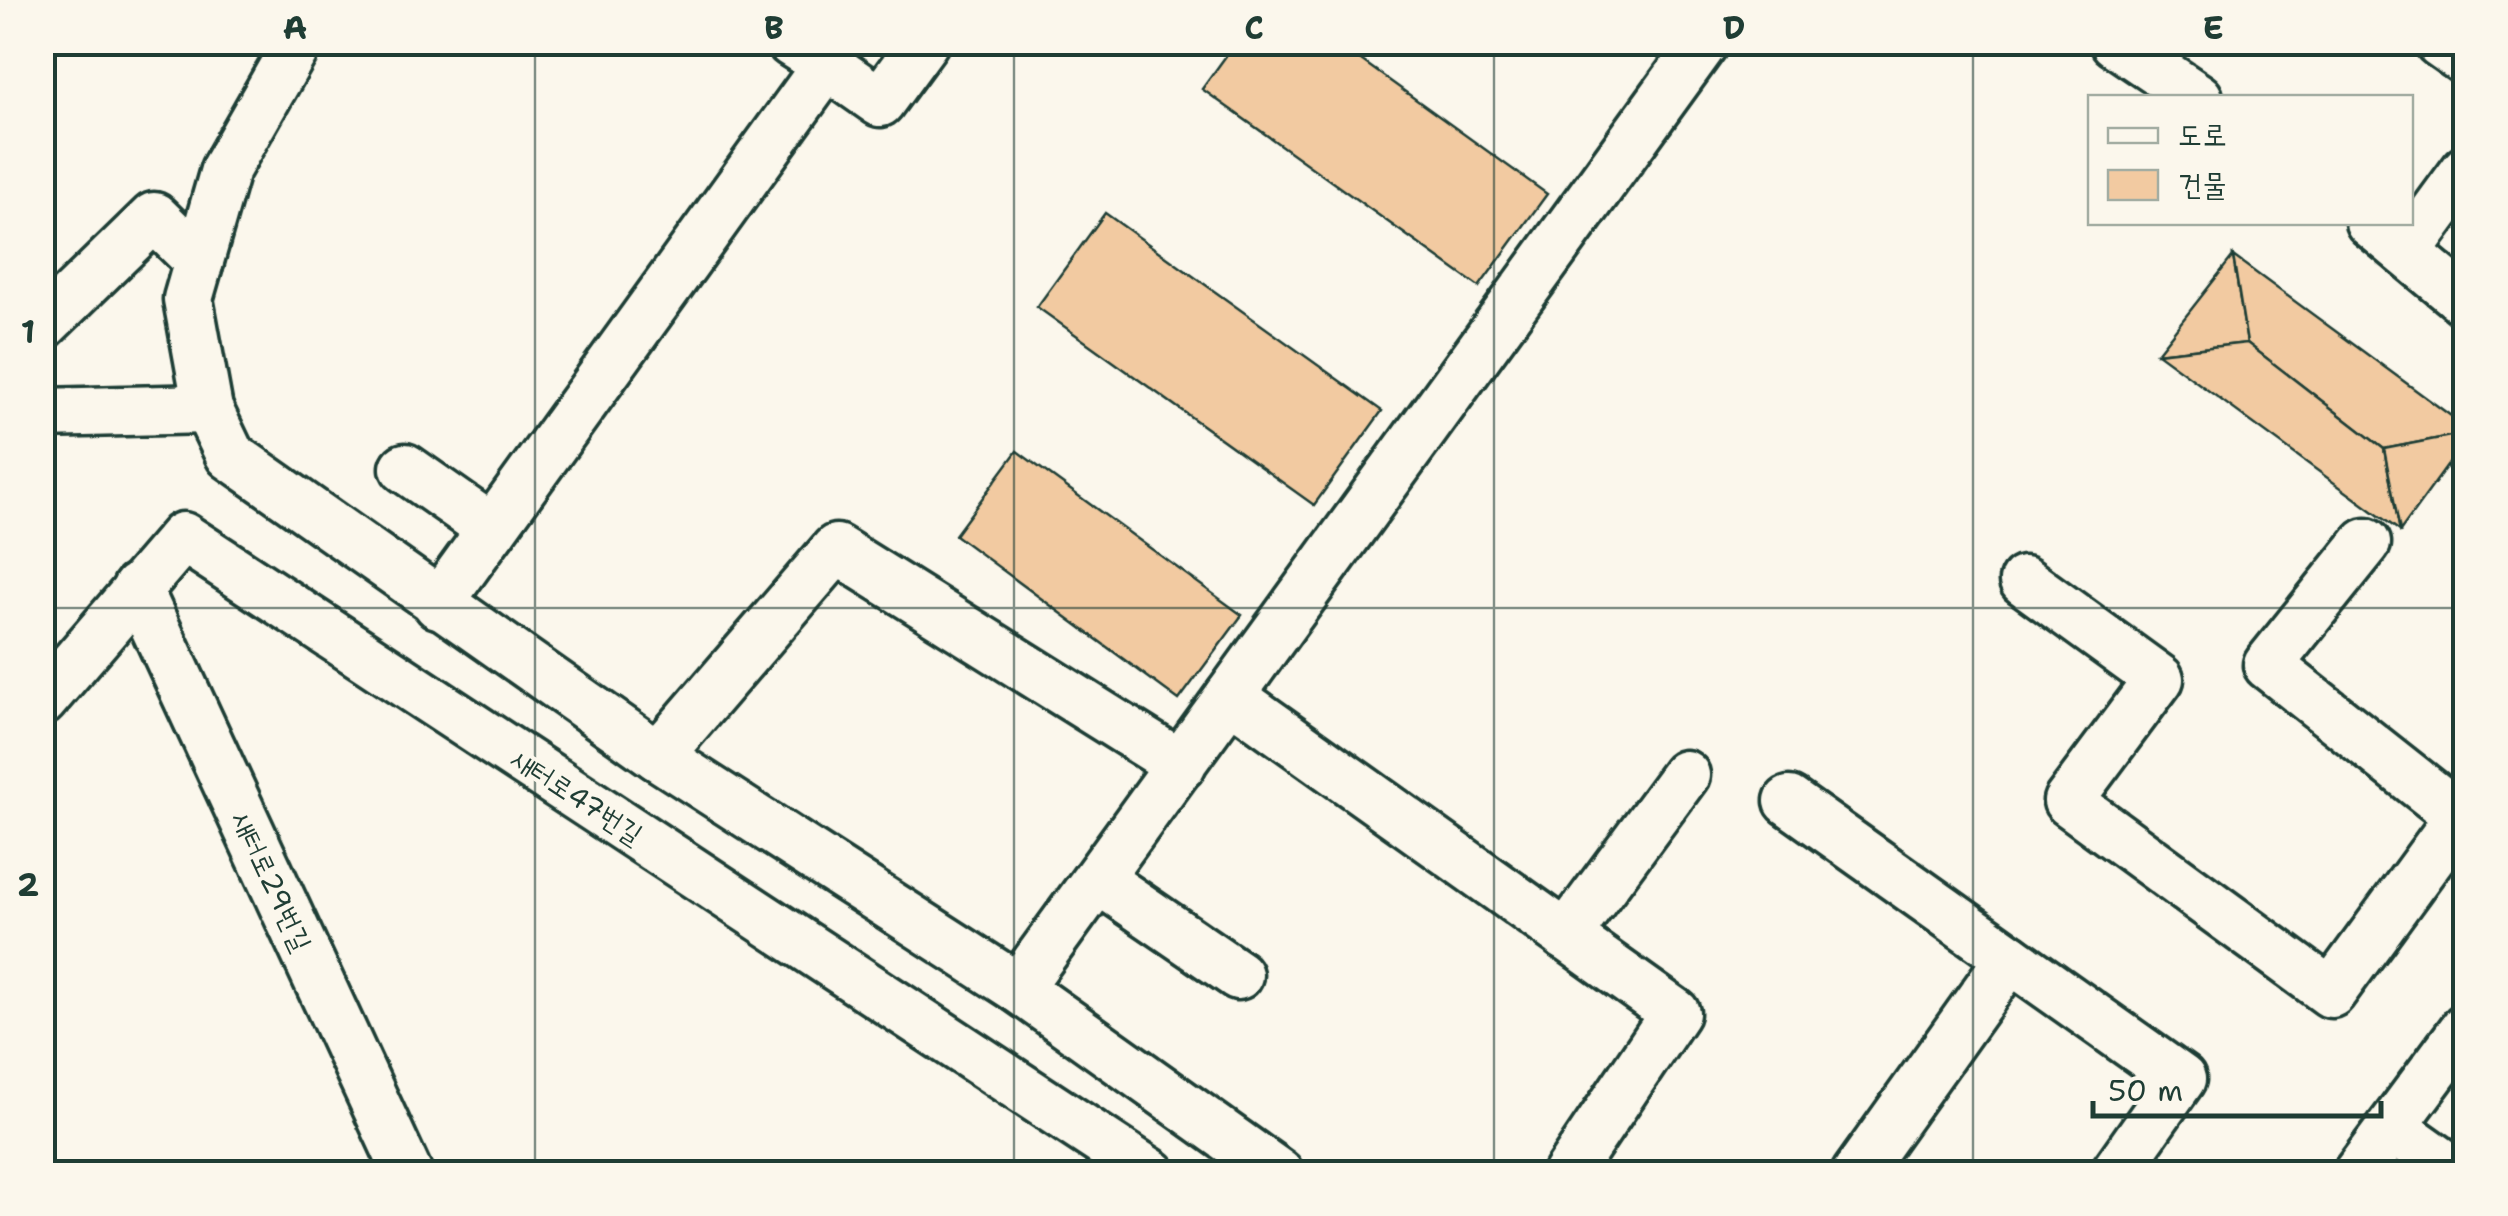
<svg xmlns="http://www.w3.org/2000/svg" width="2508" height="1216" font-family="'Shantell Sans','Poor Story',sans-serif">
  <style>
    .building { fill: #f2caa1; stroke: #1f3d34; stroke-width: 2.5 }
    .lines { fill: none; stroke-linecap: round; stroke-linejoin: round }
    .minor-casing { stroke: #1f3d34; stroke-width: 55 }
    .minor { stroke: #fbf7ec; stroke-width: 48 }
    .grid { fill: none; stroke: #1f3d34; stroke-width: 2.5; stroke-opacity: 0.55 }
    .labels { text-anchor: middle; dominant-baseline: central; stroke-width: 8; stroke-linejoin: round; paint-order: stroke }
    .street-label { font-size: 28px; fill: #1f3d34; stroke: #fbf7ec }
    .neatline { fill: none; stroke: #1f3d34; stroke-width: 4 }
    .grid-label { font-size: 32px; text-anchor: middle; font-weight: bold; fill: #1f3d34 }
  </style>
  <rect width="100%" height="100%" fill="#fbf7ec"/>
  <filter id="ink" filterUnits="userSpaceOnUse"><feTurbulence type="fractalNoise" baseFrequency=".01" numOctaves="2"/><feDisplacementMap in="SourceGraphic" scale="20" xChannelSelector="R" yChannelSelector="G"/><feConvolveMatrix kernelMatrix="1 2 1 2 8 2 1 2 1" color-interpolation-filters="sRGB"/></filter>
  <g filter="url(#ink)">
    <g class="building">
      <path d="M1236,42H1336L1547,194L1479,287L1202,89Z"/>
      <path d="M1105,213L1382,411L1314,505L1037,307Z"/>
      <path d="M2233,256L2247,343L2157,353Z"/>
      <path d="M2233,256L2466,427V433L2384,449L2247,343Z"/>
      <path d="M2247,343L2384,449L2400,531L2157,353Z"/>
      <path d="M2466,433V440L2400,531L2384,449Z"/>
      <path d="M1017,451L1242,615L1179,700L955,535Z"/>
    </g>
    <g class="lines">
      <defs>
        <g id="minor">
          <path d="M298,42L225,170L188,299L208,409L230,455L658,756L1018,988L1279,1174"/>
          <path d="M791,42L827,65"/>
          <path d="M2115,42L2198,98"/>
          <path d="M2439,42L2466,61"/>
          <path d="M2370,222L2466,302"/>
          <path d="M2406,252L2466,170"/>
          <path d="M42,326L154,217L199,261"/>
          <path d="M42,413L208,409"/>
          <path d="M405,468L492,529"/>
          <path d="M2366,543L2268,665L2459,816"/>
          <path d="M2024,581L2159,679L2068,801L2331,993L2466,808"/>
          <path d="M137,588L408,1174"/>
          <path d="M438,604L827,65L880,102L924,42"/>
          <path d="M1230,696L1675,1013L1567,1174"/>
          <path d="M42,701L183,537L1152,1174"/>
          <path d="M658,756L836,549L1181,765"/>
          <path d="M1789,801L2010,958L1856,1174"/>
          <path d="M1098,879L1238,975"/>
          <path d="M1566,936L1685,775"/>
          <path d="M2010,958L2181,1079L2114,1174"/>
          <path d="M1018,988L1704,42"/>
          <path d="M2392,1127L2458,1174"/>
          <path d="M2357,1174L2466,1027"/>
        </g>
      </defs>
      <use href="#minor" class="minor-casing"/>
      <use href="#minor" class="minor"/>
    </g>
  </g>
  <path class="grid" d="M535,42V1174M1014,42V1174M1494,42V1174M1973,42V1174M42,608H2466"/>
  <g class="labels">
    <g class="street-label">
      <text transform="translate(577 796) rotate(33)">새터로47번길</text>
      <text transform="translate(272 881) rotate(65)">새터로29번길</text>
    </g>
  </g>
  <rect width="2508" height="1216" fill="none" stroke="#fbf7ec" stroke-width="110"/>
  <rect x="2088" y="95" width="325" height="130" fill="#fbf7ec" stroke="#a3ada2" stroke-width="2.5"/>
  <rect x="2108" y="128" width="50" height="15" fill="#fbf7ec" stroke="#a3ada2" stroke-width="2.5"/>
  <text x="2178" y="145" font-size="30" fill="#1f3d34">도로</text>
  <rect x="2108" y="170" width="50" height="30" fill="#f2caa1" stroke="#a3ada2" stroke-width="2.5"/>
  <text x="2178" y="195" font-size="30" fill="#1f3d34">건물</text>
  <path d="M2093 1101v15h288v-15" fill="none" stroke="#1f3d34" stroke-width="5"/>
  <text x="2108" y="1101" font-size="30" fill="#1f3d34" stroke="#fbf7ec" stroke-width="8" paint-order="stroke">50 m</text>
  <rect x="55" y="55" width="2398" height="1106" class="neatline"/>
  <g class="grid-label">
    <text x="295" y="39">A</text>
    <text x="774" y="39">B</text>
    <text x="1254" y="39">C</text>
    <text x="1734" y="39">D</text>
    <text x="2213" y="39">E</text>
    <text x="28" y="343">1</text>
    <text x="28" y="896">2</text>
  </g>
</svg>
